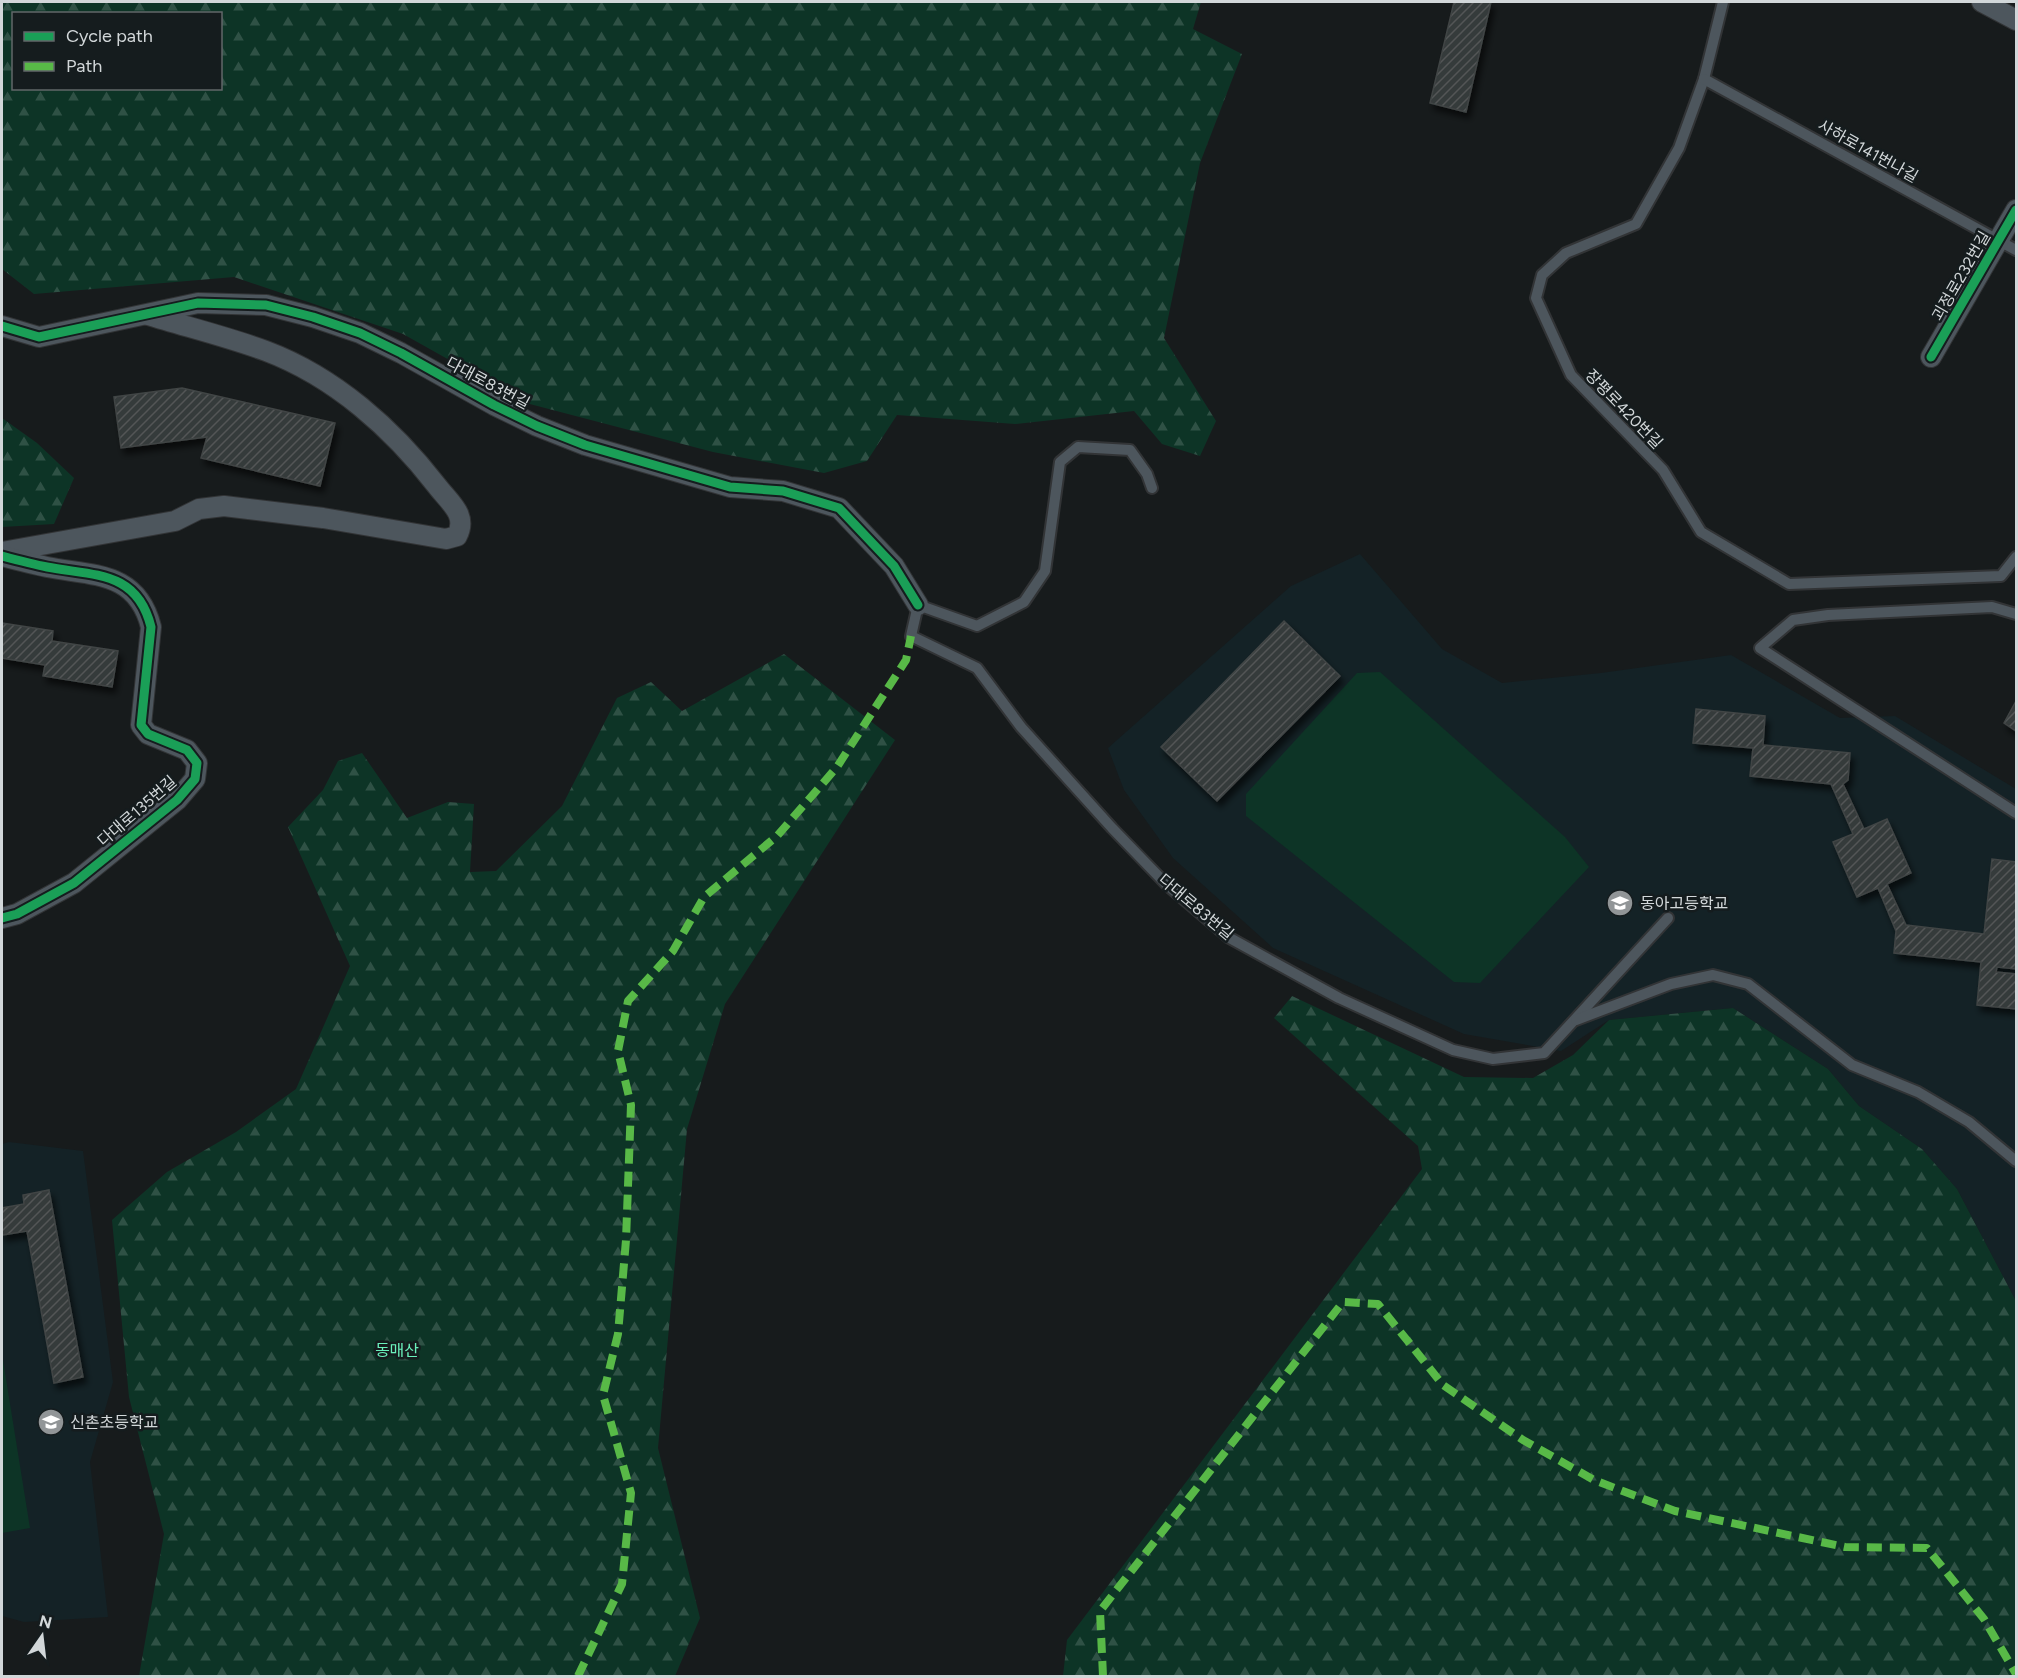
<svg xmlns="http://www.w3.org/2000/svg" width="2018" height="1678" font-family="Figtree,'Noto Sans KR',sans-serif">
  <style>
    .built { fill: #142226 }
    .forest { fill: url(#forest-firs); fill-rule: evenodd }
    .park { fill: #0d3426 }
    .building { fill: url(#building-hatch); stroke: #414545; stroke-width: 1.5; filter: url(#shadow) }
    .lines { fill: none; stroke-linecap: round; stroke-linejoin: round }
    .lane-casing { stroke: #323436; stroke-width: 14 }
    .street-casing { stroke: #323436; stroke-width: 22 }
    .lane { stroke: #4d565d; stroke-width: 10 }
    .street { stroke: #4d565d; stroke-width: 20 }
    .quiet { stroke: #58b947; stroke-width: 8; stroke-dasharray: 15 8; stroke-linecap: butt }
    .cycleway-casing { stroke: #151c1e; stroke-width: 13 }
    .cycleway { stroke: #1a9f57; stroke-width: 9 }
    .labels { text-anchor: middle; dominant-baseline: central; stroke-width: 5; stroke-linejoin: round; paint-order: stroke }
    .street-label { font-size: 16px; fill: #d2d7d9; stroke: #151c1e }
    .poi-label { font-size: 16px; fill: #d2d7d9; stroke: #151c1e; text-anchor: start }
    .park-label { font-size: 16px; fill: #6af1bc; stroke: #151c1e }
  </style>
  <defs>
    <pattern id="forest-firs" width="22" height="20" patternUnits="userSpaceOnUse" patternTransform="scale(1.5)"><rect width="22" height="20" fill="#0d3426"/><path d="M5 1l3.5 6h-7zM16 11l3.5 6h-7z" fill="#2f5145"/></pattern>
    <pattern id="building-hatch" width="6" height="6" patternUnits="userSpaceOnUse" patternTransform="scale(1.5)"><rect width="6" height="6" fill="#363a3b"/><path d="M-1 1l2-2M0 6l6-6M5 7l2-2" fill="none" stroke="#525657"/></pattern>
    <filter id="shadow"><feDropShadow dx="3.5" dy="6" stdDeviation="3" flood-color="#0009"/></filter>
  </defs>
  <rect width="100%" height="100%" fill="#171b1c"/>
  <g class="built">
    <path d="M1360,554L1442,649L1502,683L1601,673L1731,655L1840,718L1895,716L2016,789V1301L1957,1189L1922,1149L1859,1106L1828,1069L1733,1008L1609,1020L1561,1051L1464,1034L1273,948L1173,858L1124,790L1108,748L1291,586Z"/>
    <path d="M9,1142L83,1151L113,1382L90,1462L108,1617L24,1622L2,1616V1144Z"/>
  </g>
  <g class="forest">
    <path d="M2,2H1201L1193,29L1242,54L1200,163L1164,338L1216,421L1200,456L1162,444L1134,411L1015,424L897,415L867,461L824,473L713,452L526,403L403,334L234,277L34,294L2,269ZM14,14H220V88H14Z"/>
    <path d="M2,418L37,443L74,478L54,524L2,527Z"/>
    <path d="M784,654L895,740L725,1004L687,1129L658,1448L700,1618L675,1676H139L164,1534L129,1397L112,1220L167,1172L236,1132L296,1089L350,966L288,827L323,790L338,761L362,753L407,818L448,802L474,804L470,872L496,871L562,806L617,698L651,682L682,711Z"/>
    <path d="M1292,996L1464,1077L1533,1078L1573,1055L1609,1020L1733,1008L1828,1069L1859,1106L1922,1149L1957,1189L2016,1301V1676H1063L1067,1640L1422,1169L1418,1146L1274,1018Z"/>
  </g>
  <g class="park">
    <path d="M1380,672L1565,837L1589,867L1480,983L1454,982L1246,816V794L1357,673Z"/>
    <path d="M2,1354L30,1528L2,1533Z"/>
  </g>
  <g class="building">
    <path d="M1454,2H1491L1466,112L1430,103Z"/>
    <path d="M182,388L335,423L320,486L201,458L207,437L121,448L114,397Z"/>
    <path d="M1284,621L1340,676L1217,801L1161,747Z"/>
    <path d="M2,623L53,631L52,641L118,651L112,687L43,676L45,665L2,658Z"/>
    <path d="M2016,701V731L2004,723Z"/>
    <path d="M1696,709L1765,716L1763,745L1850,753L1848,780L1843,784L1864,829L1887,819L1911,873L1887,884L1906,925L1984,934L1992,859L2016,862V969L1997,967L1996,972L2016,974V1009L1977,1005L1981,962L1894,953L1896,931L1878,888L1857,897L1833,842L1853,834L1831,784L1750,776L1753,748L1693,743Z"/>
    <path d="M49,1190L83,1377L54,1383L27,1231L2,1235V1208L24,1204L23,1195Z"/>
  </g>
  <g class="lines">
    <defs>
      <g id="lane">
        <path d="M1723,2L1704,79L1679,148L1636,224L1566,253L1542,275L1536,298L1571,375L1663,470L1701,532L1789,584L2001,576L2016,557"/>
        <path d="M1704,79L2016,250"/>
        <path d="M1152,488L1147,474L1130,450L1078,447L1060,462L1045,571L1024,602L977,626L918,605L911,636L977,668L1021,727L1112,828L1167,885L1228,937L1339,998L1453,1050L1493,1059L1544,1053L1668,918"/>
        <path d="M2016,614L1992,607L1828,615L1793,620L1760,648L2016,813"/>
        <path d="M1576,1020L1671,984L1713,975L1748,984L1852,1065L1918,1092L1969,1122L2016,1161"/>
      </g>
      <g id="street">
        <path d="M1982,2L2016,20"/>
        <path d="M2,326L39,337L198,303L266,305L313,317L360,333L401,353L494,405L537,426L585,445L730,487L783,491L839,508L894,566L918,605"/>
        <path d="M1931,357L2016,210"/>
        <path d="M2,552L175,521L199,509L224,506L323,518L446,539L457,536C468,515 450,503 437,486C393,429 335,377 266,351C228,337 187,327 148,315"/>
        <path d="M2,918L17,914L74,883L177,800L195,779L197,763L187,750L148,734L141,725L151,627C137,571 93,576 47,567C32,564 17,560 2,556"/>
      </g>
    </defs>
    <use href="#lane" class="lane-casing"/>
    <use href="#street" class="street-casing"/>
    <use href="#lane" class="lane"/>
    <use href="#street" class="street"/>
    <g class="quiet">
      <path d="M578,1676L622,1584L631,1493L603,1395L618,1334L626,1240L631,1105L618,1051L628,1001L673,951L704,897L777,836L837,767L906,660L911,636"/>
      <path d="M1103,1676L1100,1611L1343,1302L1378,1304L1443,1385L1523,1440L1594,1480L1675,1511L1845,1547L1927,1548L1984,1619L2016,1674"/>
    </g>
    <defs>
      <g id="cycleway">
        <path d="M2,326L39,337L198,303L266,305L313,317L360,333L401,353L494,405L537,426L585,445L730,487L783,491L839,508L894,566L918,605"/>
        <path d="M1931,357L2016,210"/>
        <path d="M2,556C17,560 32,564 47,567C93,576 137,570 151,627L141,725L148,734L187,750L197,763L195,779L177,800L74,883L17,914L2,918"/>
      </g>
    </defs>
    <use href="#cycleway" class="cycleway-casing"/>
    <use href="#cycleway" class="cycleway"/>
  </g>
  <defs>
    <symbol id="school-disc" viewBox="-11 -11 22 22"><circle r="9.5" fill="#919597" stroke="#151c1e"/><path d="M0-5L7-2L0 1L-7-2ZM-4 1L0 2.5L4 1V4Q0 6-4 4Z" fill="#fff"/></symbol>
  </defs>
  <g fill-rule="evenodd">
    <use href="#school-disc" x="1605" y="888" width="30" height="30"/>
    <use href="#school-disc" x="36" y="1407" width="30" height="30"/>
  </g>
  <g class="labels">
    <g class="street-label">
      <text transform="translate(1868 151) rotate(29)">사하로141번나길</text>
      <text transform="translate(1961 276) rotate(-60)">괴정로232번길</text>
      <text transform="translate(488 383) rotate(28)">다대로83번길</text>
      <text transform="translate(1624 409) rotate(46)">장평로420번길</text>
      <text transform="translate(137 811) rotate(-41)">다대로135번길</text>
      <text transform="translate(1196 907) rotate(40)">다대로83번길</text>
    </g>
    <g class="poi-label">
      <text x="1640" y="903">동아고등학교</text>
      <text x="70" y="1422">신촌초등학교</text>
    </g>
    <g class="park-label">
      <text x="397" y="1350">동매산</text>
    </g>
  </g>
  <rect width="2018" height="1678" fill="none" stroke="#d2d7d9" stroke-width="6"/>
  <rect x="12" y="12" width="210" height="78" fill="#151c1e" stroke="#616769" stroke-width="1.5"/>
  <rect x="24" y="32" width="30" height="9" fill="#1a9f57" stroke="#616769" stroke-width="1.5"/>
  <text x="66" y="42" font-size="18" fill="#d2d7d9">Cycle path</text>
  <rect x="24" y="62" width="30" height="9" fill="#58b947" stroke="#616769" stroke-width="1.5"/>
  <text x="66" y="72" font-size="18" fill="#d2d7d9">Path</text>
  <g transform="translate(42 1636) rotate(14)" stroke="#151c1e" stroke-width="4.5" paint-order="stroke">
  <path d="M0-4.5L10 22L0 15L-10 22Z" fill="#d2d7d9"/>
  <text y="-9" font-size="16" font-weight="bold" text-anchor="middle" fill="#d2d7d9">N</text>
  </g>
</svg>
